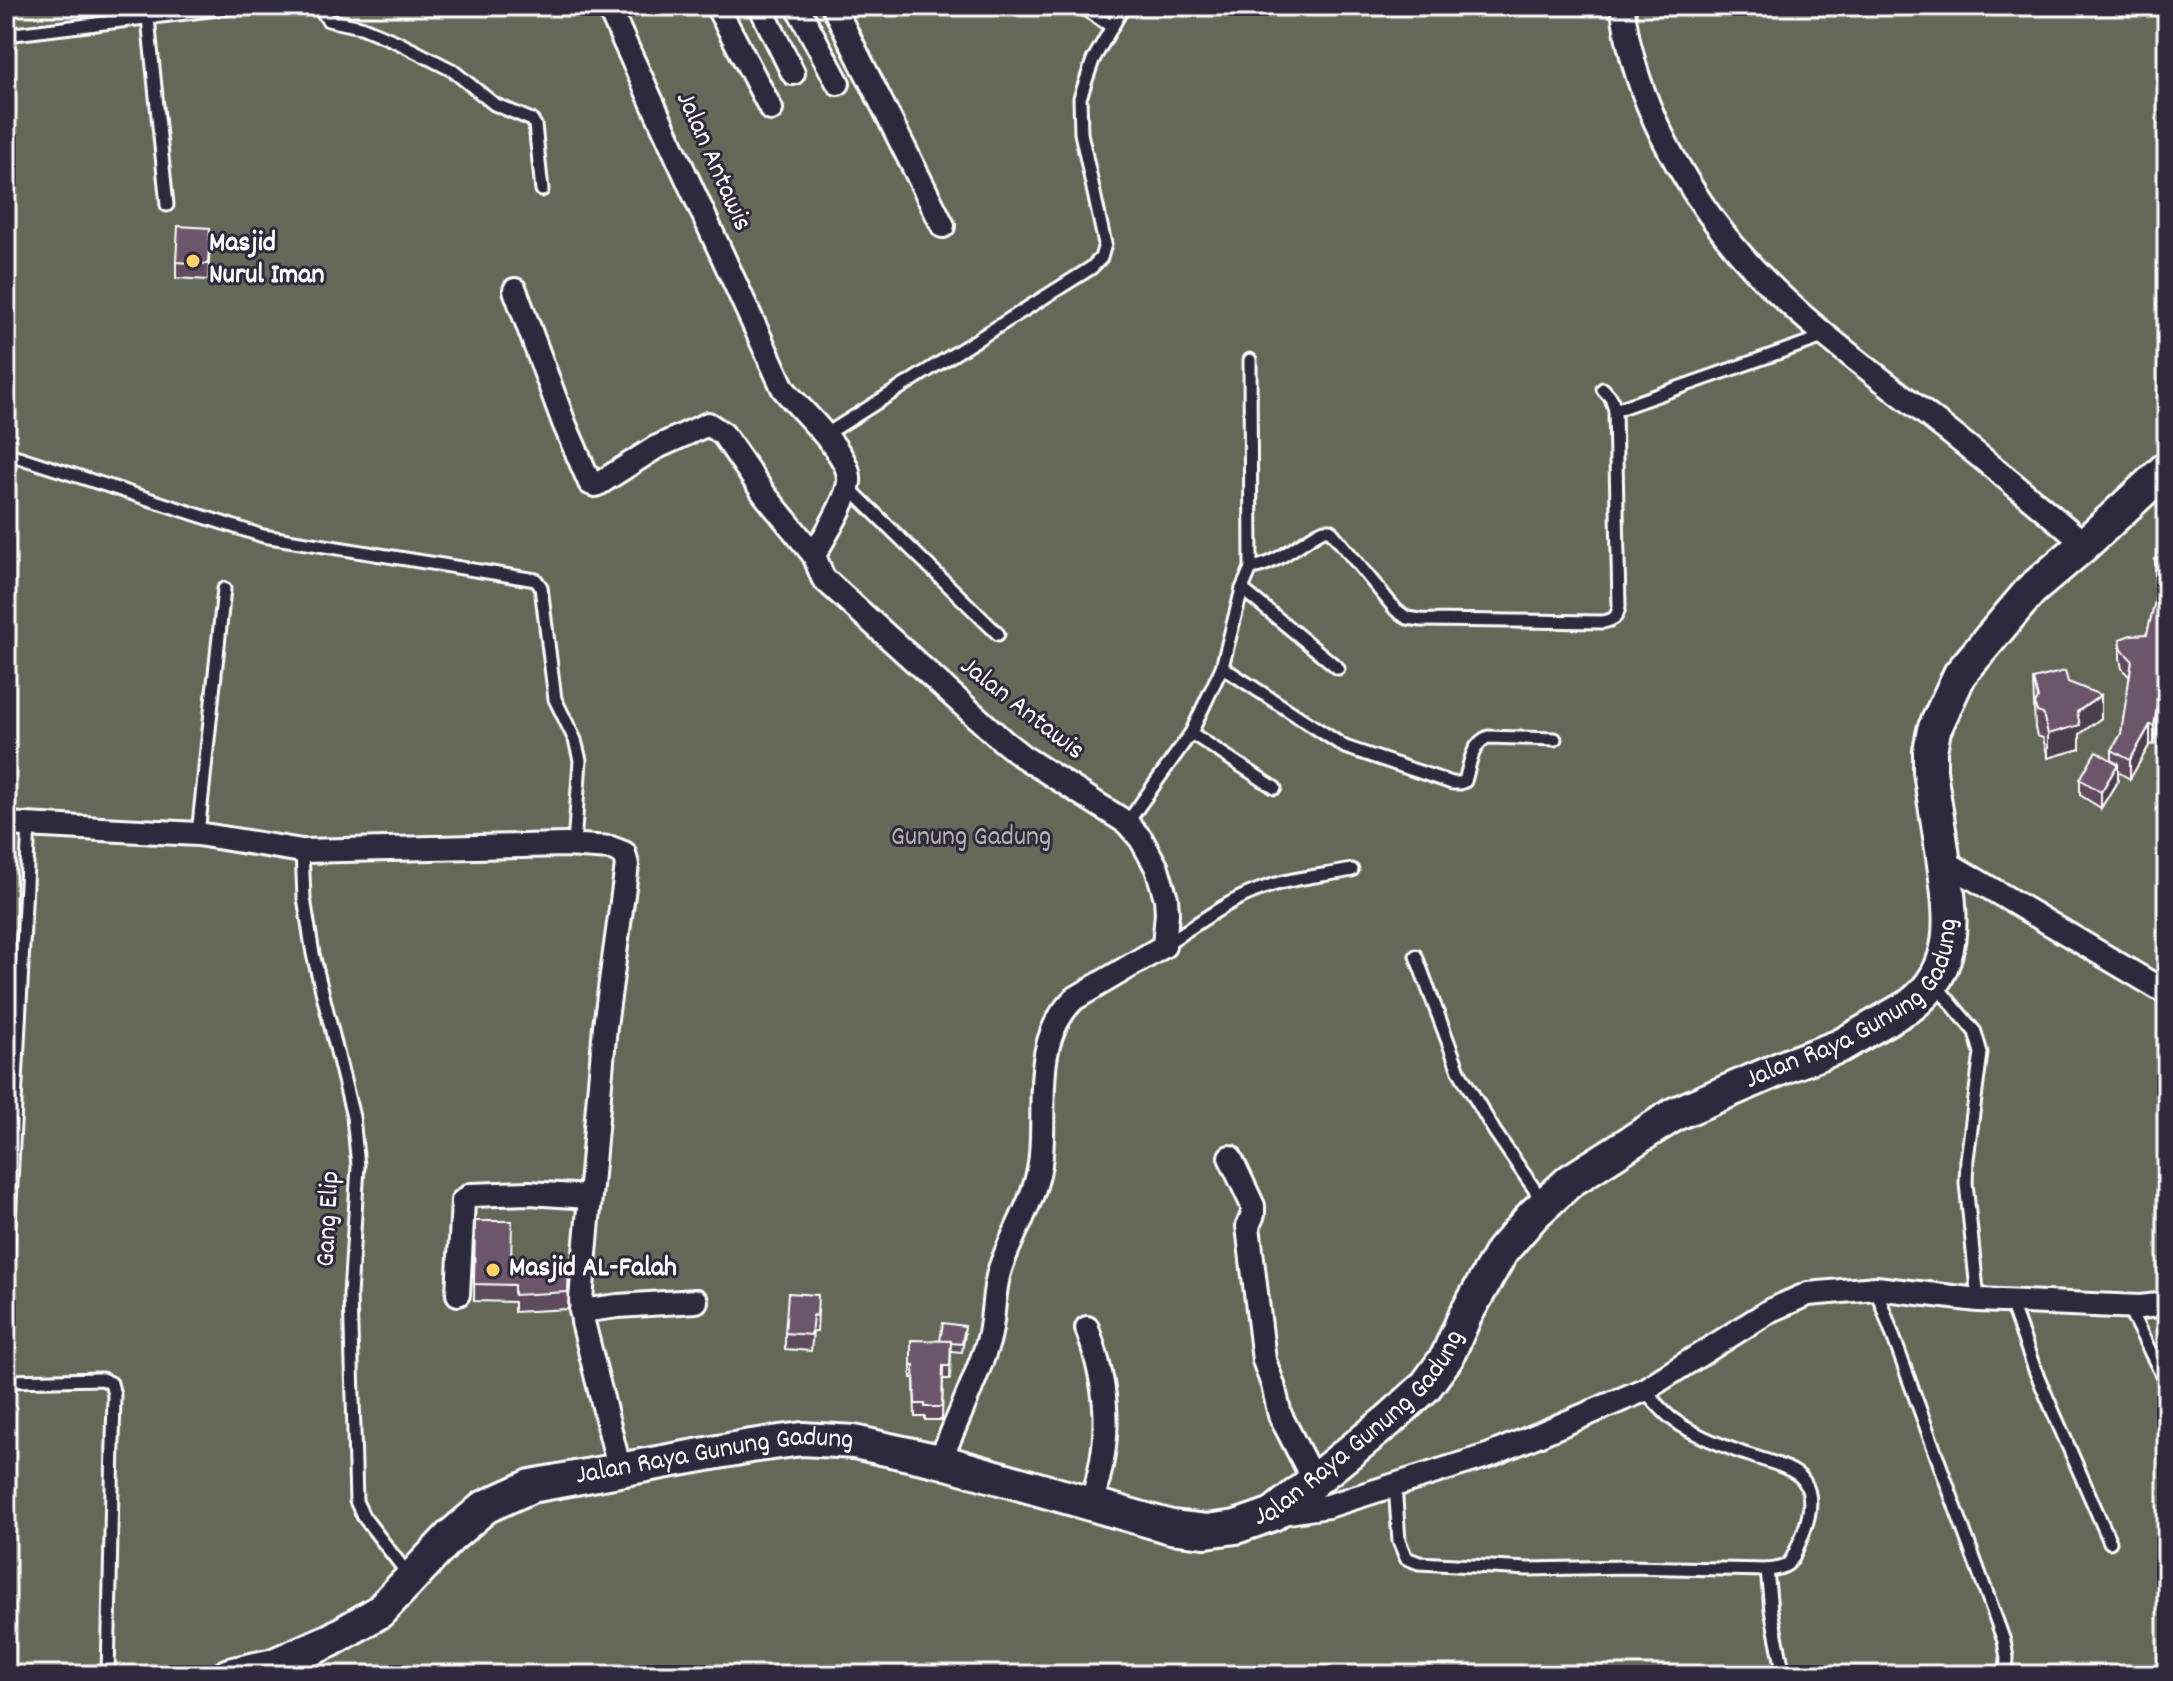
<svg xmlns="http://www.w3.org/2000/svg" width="2173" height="1681" font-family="Dekko,sans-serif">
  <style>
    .green { fill: #656859; stroke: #b2b4ac; stroke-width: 2 }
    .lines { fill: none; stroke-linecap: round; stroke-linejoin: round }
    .lane-casing { stroke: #fff; stroke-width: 17 }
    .street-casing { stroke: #fff; stroke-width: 28 }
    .secondary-casing { stroke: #fff; stroke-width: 38 }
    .lane { stroke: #2f2a3d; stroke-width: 11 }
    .street { stroke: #2f2a3d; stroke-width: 22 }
    .secondary { stroke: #2f2a3d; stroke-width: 32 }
    .wall { fill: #5e4b5d; stroke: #fff; stroke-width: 2 }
    .shaded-wall { fill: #4c3d4c; stroke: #fff; stroke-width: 2 }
    .building { fill: #6d576c; stroke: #fff; stroke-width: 2 }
    .poi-dot { fill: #ffd166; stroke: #2f2a3d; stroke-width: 3 }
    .labels { text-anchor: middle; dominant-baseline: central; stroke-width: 6; stroke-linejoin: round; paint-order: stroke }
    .street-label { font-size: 28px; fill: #fff; stroke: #2f2a3d }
    .poi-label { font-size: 28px; font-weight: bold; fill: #fff; stroke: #2f2a3d; text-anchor: start }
    .park-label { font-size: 28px; fill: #b2b4ac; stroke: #2f2a3d }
  </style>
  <rect width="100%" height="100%" fill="#3b3346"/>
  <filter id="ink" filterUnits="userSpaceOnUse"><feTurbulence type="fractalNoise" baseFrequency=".0125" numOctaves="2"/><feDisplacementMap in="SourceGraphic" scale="16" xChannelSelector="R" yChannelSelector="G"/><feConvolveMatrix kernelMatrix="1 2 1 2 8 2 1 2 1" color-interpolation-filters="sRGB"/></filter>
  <g filter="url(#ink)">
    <path class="green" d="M6,6H2167V1654L2157,1675H6Z"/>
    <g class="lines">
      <defs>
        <g id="lane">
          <path d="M318,6L328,20L361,27L397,42L452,70L494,104L532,120L535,125L542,190"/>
          <path d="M1080,6L1112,27"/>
          <path d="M148,18L167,205"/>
          <path d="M6,35L243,6"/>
          <path d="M1615,410L1826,336"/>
          <path d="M825,435L1091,268L1101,258L1105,244L1081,133L1080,98L1093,60L1124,6"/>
          <path d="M6,453L263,536L536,580L541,587L555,699L575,740L580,760L574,845"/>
          <path d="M848,487L998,634"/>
          <path d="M1251,568C1275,565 1297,545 1318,533L1324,530H1330L1396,610L1407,618L1421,620L1603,622C1613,620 1617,618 1619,607L1615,410L1611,398L1603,389"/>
          <path d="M1242,589L1338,668"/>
          <path d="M1222,667L1345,747L1452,783H1460L1465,781C1470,765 1471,744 1488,737L1555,739"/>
          <path d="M1191,733L1275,788"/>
          <path d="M1127,823L1191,733L1222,667L1242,589L1251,568L1250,360"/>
          <path d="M198,834L224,589"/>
          <path d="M302,851L304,898L313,954L353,1117L358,1166L350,1295L356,1501L363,1516L410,1577"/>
          <path d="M1164,945C1195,926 1226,901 1261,889C1289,878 1322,876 1352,870"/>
          <path d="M1416,956L1459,1071L1495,1132L1544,1203"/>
          <path d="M1936,985L1975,1032L1981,1053L1967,1159L1966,1183L1978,1300"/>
          <path d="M6,1282L29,825"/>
          <path d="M1876,1289L2004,1641L2007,1658L2006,1675"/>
          <path d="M2010,1301L2035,1370L2110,1542"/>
          <path d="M2128,1307L2167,1385"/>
          <path d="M6,1381L102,1379L111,1383L114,1395L108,1675"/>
          <path d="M1395,1485L1399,1541L1406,1558L1419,1563L1528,1569L1628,1567L1767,1570C1791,1568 1791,1562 1800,1541C1808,1523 1815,1498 1804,1481C1795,1466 1754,1458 1737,1451C1716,1443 1693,1434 1675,1421C1664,1414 1654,1400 1644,1390"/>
          <path d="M1767,1570L1771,1610L1784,1675"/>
        </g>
        <g id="street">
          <path d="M608,6L783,388C800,411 852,454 849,482C847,502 824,537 814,555L823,578L1003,741L1022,756L1127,823L1141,839L1157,868L1166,898L1167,913L1164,946L1074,999C1032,1040 1046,1101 1041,1155C1038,1197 1013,1230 1000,1269C992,1293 995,1318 988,1342C975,1382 956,1422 940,1461"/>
          <path d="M717,6L771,109"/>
          <path d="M760,6L793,73"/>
          <path d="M797,6L838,83"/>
          <path d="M833,6L943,226"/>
          <path d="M1622,6C1625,20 1626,34 1630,48C1648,126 1699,210 1753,268C1806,325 1874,373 1935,421C1986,460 2035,502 2085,544"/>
          <path d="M515,290L564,423L590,483L595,485L600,483L655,448L708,424L723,434L765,495L814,555"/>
          <path d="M6,824L198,834L302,851L566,845L611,848L624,853L627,865L605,1026L581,1299L583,1322L620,1471"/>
          <path d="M1944,861L2167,993"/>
          <path d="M1230,1157L1253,1206V1214L1248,1226L1264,1360L1273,1385L1280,1415L1314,1481"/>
          <path d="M458,1294L463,1201L471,1195L529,1193L589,1197"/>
          <path d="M581,1311L618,1306L696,1301"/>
          <path d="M1087,1328C1110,1393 1112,1439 1091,1504"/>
          <path d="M1274,1514L1328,1506L1490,1455L1644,1390L1771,1310L1808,1294L1876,1288L1978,1300L2140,1307L2167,1304"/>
        </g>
        <g id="secondary">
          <path id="s1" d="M229,1675L274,1665L331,1640L379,1612L450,1537L485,1507L531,1486L751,1446L802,1439L854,1442L940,1461L1171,1527L1206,1531L1236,1527L1273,1514L1389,1420L1425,1387L1447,1357L1465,1316L1502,1251L1534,1214L1570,1181L1675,1114L1789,1065L1840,1046L1911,1005C1961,967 1951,911 1943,857C1939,828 1934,799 1930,771V751L1934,730L1960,674L2031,590L2085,544L2167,468"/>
        </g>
      </defs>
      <use href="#lane" class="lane-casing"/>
      <use href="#street" class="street-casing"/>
      <use href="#secondary" class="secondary-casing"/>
      <use href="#lane" class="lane"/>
      <use href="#street" class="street"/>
      <use href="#secondary" class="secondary"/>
    </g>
    <g class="wall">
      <path d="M210,244L208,280L176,278V262Z"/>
      <path d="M2167,556L2163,688L2154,745L2150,744L2130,779L2118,772V780L2101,808L2080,795V779L2112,761V750L2121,734L2130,677L2122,669L2120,658V639L2147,634L2158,591L2156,589L2155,578V559Z"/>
      <path d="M2033,679L2068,682L2101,718L2080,734V749L2048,758L2043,738L2037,736L2035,728Z"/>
      <path d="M475,1221L511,1266L569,1279L568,1309L514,1312V1302L474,1301Z"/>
      <path d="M818,1311L817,1331H813L811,1351L785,1349V1333Z"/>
      <path d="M965,1334L962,1352L951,1351L950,1379H943L942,1420H925V1417H915L914,1378H911V1365L940,1341Z"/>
    </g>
    <g class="shaded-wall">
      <path d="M2167,668V687L2163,688L2154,745V726L2163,669Z"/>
      <path d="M2101,695V718L2080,734V749L2048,758V734Z"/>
      <path d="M2150,725V744L2130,779V760Z"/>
      <path d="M2118,764V780L2101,808V792Z"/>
    </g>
    <g class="building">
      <path d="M178,226L210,228L208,264L176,262Z"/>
      <path d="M2167,556V668L2163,669L2154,726L2150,725L2130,760L2112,750L2121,734L2132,660L2122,650L2120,639L2131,635L2147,634L2161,576L2156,570L2155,559Z"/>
      <path d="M2065,671L2068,682L2101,695L2077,712L2080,725L2048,734L2043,714L2037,712L2035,704L2038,698L2033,679Z"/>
      <path d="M2096,751L2118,764L2101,792L2080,779Z"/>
      <path d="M475,1221H512L511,1266L569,1262L568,1292L514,1295V1285L474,1284Z"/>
      <path d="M788,1293L818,1295L817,1316L813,1315L811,1335L785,1333Z"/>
      <path d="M943,1323L965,1326L962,1344L951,1343V1341H940Z"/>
      <path d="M911,1340L951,1341L950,1366H943L942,1407H925V1404H915L914,1365H911Z"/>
    </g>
  </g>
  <g class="poi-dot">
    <circle cx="193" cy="261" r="8"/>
    <circle cx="493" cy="1270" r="8"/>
  </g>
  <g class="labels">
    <g class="street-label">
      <text transform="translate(712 162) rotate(66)">Jalan Antawis</text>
      <text transform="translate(1021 710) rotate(38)">Jalan Antawis</text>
      <text stroke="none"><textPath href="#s1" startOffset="1920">Jalan Raya Gunung Gadung</textPath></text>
      <text transform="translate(330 1219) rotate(-87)">Gang Elip</text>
      <text stroke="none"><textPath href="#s1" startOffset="1246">Jalan Raya Gunung Gadung</textPath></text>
      <text stroke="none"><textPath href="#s1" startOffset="550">Jalan Raya Gunung Gadung</textPath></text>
    </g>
    <g class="poi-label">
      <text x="209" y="245">Masjid<tspan x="209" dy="32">Nurul Iman</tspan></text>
      <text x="509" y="1270">Masjid AL-Falah</text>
    </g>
    <g class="park-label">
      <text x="971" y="839">Gunung Gadung</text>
    </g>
  </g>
  <rect width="2173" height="1681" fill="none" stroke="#2f2a3d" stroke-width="32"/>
  <rect x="16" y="16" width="2141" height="1649" fill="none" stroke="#fff" stroke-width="3" filter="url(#ink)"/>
</svg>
